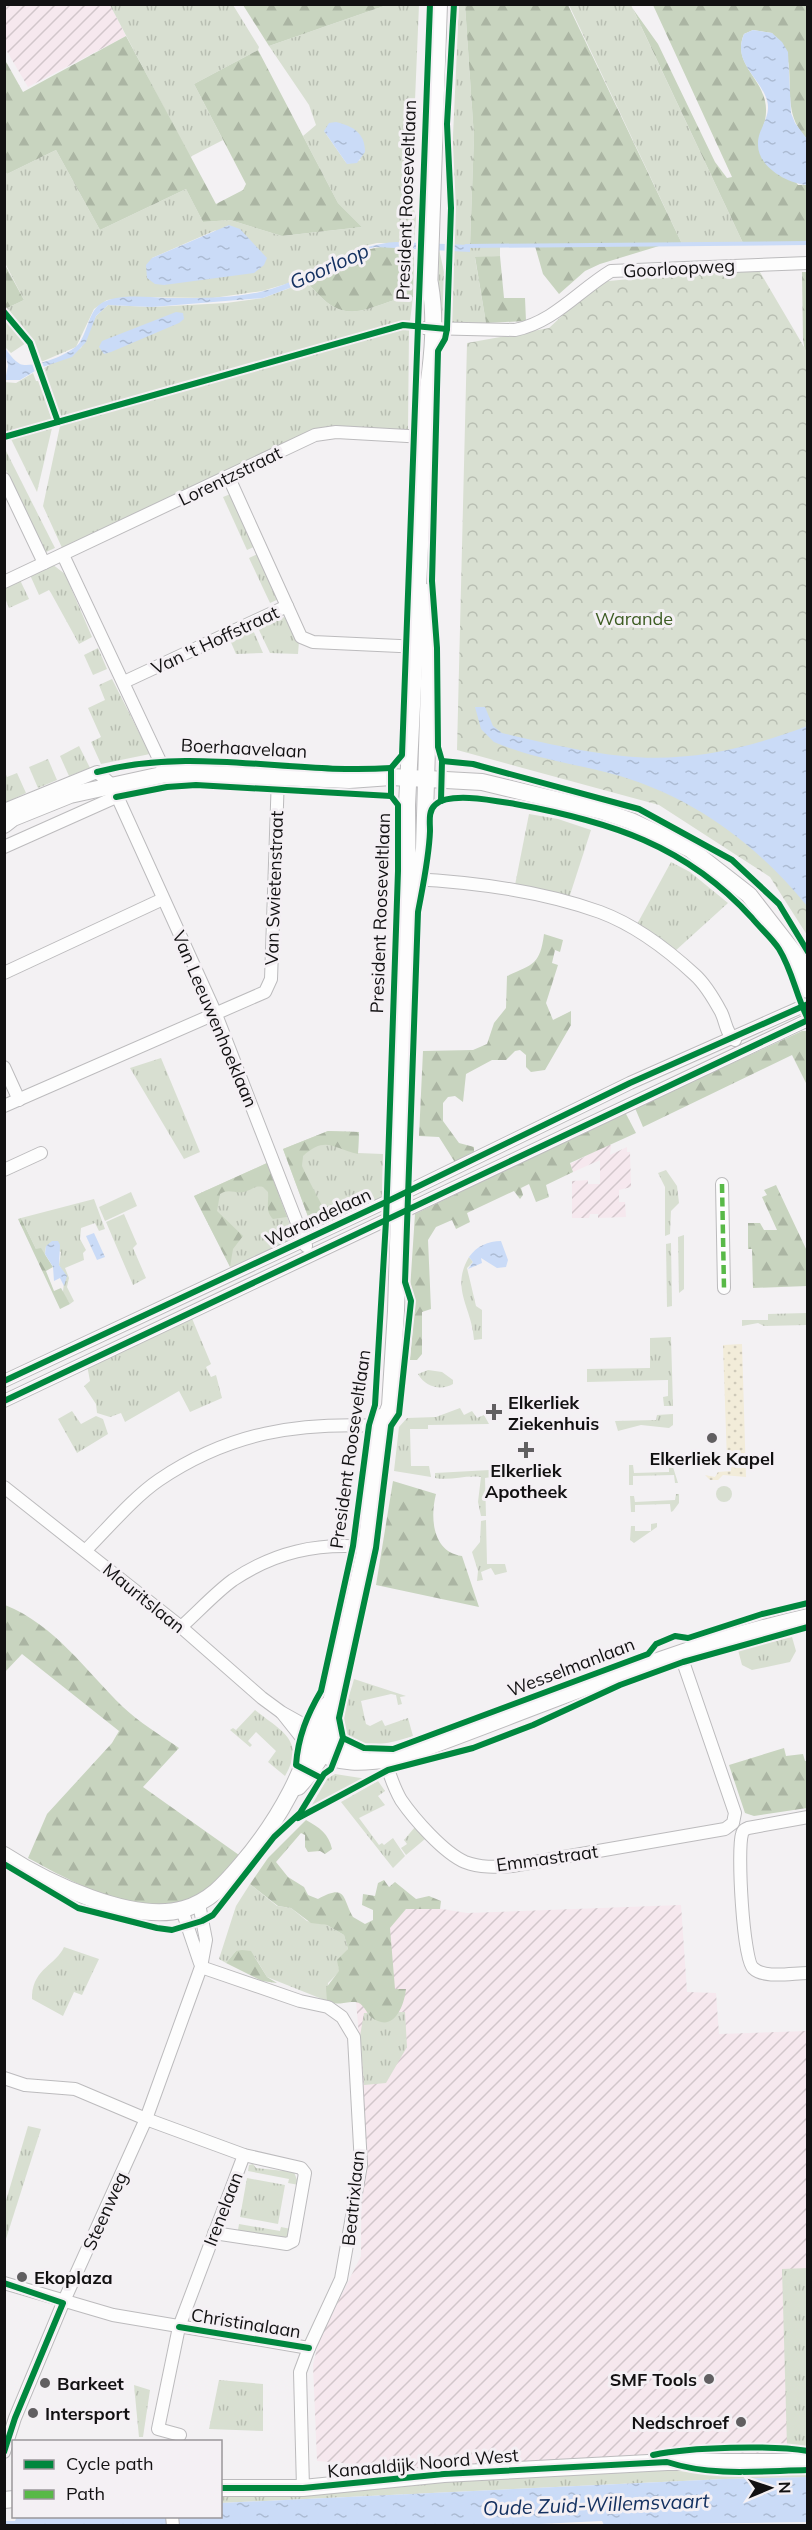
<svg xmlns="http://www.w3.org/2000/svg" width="812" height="2530" font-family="Mulish,sans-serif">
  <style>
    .industrial { fill: url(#industrial-furrows) }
    .grass { fill: url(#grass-tufts); fill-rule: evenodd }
    .forest { fill: url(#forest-firs) }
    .sand { fill: url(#sand-dots) }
    .park { fill: url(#park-crowns) }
    .garden { fill: #d8dfd1 }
    .water { fill: url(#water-ripples) }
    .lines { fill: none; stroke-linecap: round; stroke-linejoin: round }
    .stream { stroke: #cadbf7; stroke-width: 4 }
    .street-casing { stroke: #bcbbbd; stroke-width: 14 }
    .secondary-casing { stroke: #bcbbbd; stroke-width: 18 }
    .street { stroke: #fdfdfd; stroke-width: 12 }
    .secondary { stroke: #fdfdfd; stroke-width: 16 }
    .quiet { stroke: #58b947; stroke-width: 4.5; stroke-dasharray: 9 4.5; stroke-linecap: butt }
    .cycleway-casing { stroke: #f4f0f4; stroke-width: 10 }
    .cycleway { stroke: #00873e; stroke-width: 6 }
    .poi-dot { fill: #615f61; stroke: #f4f0f4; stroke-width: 2 }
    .labels { text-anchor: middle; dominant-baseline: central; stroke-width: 6; stroke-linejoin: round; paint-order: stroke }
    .street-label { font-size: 18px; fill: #121112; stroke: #f4f0f4 }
    .park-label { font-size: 18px; fill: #3d5c23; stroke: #f4f0f4 }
    .poi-label { font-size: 18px; font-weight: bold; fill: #121112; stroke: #f4f0f4; text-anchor: start }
    .water-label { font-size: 20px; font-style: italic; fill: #143161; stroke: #f4f0f4 }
  </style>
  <defs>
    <pattern id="industrial-furrows" width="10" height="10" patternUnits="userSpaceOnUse" patternTransform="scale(1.5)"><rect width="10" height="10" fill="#f6e8ee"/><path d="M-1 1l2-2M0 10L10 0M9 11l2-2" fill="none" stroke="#d2c6cb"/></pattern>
    <pattern id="grass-tufts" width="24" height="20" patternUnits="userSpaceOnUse" patternTransform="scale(1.5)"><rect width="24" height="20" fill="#d8dfd1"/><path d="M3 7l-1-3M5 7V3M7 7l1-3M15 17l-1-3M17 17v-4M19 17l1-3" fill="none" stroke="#b8beb2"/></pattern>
    <pattern id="forest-firs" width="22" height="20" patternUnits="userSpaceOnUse" patternTransform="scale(1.5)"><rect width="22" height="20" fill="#c8d4bf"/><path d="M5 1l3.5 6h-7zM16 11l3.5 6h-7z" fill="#abb5a3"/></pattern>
    <pattern id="sand-dots" width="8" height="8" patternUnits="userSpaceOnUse" patternTransform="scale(1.5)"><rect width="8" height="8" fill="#f2ecd9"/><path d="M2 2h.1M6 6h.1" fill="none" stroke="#cec9b9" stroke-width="1.8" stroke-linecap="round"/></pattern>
    <pattern id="park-crowns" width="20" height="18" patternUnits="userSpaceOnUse" patternTransform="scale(1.5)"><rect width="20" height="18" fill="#d8dfd1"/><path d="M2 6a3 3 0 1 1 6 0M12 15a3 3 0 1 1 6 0" fill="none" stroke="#b8beb2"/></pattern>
    <pattern id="water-ripples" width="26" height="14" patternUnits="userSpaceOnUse" patternTransform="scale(1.5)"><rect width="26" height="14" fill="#cadbf7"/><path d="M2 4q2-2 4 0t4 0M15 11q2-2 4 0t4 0" fill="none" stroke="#acbbd3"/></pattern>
  </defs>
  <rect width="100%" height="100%" fill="#f3f1f3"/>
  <g class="industrial">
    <path d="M4,5H110L126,36L28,87L5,48Z"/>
    <path d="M599,1125L611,1146L610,1155L627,1147V1152H630L631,1187L619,1190V1202H625L626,1217L598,1218V1214H590L589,1218H572V1181L588,1180V1184H600V1160L573,1172L570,1164L588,1155Z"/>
    <path d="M681,1905L687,1992L716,1993L719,2034L807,2031V2458L442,2471L317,2461L313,2365L319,2340L361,2256L362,2069L354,1979L360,1958L406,1909L429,1907L467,1913Z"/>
  </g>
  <g class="grass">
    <path d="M110,5H233L259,47L258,50L194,84L223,140L190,157Z"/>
    <path d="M387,5H419L411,196L416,218L414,243H377L360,247L293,282L262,291L213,298L133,297L107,300L94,309L76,347L41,362L31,338L5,309L24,300L5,263L4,170L7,174L56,150L100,230L186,189L203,222L230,220L282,236L362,227L338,203L303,136L316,125L309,105L269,46ZM324,131L361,160L347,164ZM216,230L164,285L152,258Z"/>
    <path d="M459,5H465L474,137L470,246H500V256L475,258L486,323L451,322L448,244Z"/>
    <path d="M569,5H631L743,243L683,246Z"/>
    <path d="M439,249L444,272V322H437Z"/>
    <path d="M306,282C314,289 324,302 334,307C361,321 386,297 413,297L410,321L59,418L44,368L81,348L96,316L108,305L152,307L226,303L263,298Z"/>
    <path d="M4,317L26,343L11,353L5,347Z"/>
    <path d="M402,328L409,330L408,429H339L63,550L43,506L60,426Z"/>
    <path d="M33,373L36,381H39L52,420L5,433L4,382L16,383Z"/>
    <path d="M52,428L37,492L11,439Z"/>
    <path d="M4,447L55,548L44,553L5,468Z"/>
    <path d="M233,493L256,546L247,550L223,497Z"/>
    <path d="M260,553L281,598L270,603L249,558Z"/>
    <path d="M52,564L65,574L92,637L79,644L51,593L49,590L39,595L30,575Z"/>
    <path d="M20,580L29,599L9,608L5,598V587Z"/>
    <path d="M282,617L287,618L299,641L298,654L270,653L258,628Z"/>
    <path d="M253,630L263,653L236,654L230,640Z"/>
    <path d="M98,648L107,669L93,675L84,655Z"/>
    <path d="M112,679L150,754L101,764L91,742L101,737L88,708L105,700L99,685Z"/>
    <path d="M79,746L90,768L69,776L60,756Z"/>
    <path d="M48,759L57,780L38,788L29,767Z"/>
    <path d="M5,772L7,777L17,773L26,793L5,803Z"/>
    <path d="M529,814L558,819L591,830L569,898L515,885Z"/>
    <path d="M671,862L690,872L728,903L674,952L636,926Z"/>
    <path d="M161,1058L200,1152L184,1159L130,1068Z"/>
    <path d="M328,1131L359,1132L358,1153L383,1154L382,1197L313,1230L283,1149Z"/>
    <path d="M267,1163L295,1238L232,1270L194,1196Z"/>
    <path d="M666,1170L677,1186L679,1203L671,1211L670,1234L665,1236V1187L658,1173Z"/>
    <path d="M94,1199L105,1229L99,1231L95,1223L81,1228L80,1239L86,1250L83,1253L84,1260L65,1268L69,1278L67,1287L74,1301L70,1304L63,1293C64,1276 67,1281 59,1265L61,1252L46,1246L45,1254L36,1249L21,1218Z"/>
    <path d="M124,1214L137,1244L133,1248L146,1278L133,1285L106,1222Z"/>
    <path d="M684,1235V1289L679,1293L678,1237Z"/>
    <path d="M671,1243L672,1306L667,1307L666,1244Z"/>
    <path d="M469,1257L473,1262L467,1268L476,1306L482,1310V1339L474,1340C472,1307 450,1289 469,1257Z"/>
    <path d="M807,1313V1325L764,1326L758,1323L742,1326V1320H768V1314Z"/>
    <path d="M191,1316L211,1364L206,1367L211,1377L216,1375L222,1398L190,1412L179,1391L125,1422L121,1413L110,1417L97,1413L96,1404L84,1386L90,1381L87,1365Z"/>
    <path d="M671,1337L673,1406H664L663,1397L668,1396V1380L587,1382V1369L650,1368V1338Z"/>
    <path d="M428,1370L442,1372L453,1380V1384C441,1391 425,1387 418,1374Z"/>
    <path d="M460,1408L464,1415L472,1411L477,1418L484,1415L489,1424L428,1425V1429H410L411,1466H429L431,1477L394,1471L399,1427L407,1418L436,1417Z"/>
    <path d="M72,1411L81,1424L96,1416L103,1419L108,1434L77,1453L58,1419Z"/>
    <path d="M673,1414V1425L669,1428L641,1425L618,1431L615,1421L656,1420L657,1415Z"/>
    <path d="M672,1464L678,1483H675L674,1475L633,1476V1485H629V1465H633L634,1473L669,1472V1465Z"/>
    <path d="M490,1470L491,1477L485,1478L486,1516H481L478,1502L481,1477C464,1475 451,1481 435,1478V1473Z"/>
    <circle cx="724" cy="1494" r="8"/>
    <path d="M676,1494H679V1503L673,1511L671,1512L670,1504L635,1505V1512H631L630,1496H634L635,1502L675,1500Z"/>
    <path d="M486,1520L487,1564H505L507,1572L495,1575L491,1568L481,1572L483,1580L477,1581L478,1571L472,1552L480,1542L481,1521Z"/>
    <path d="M657,1523V1527L634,1543L630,1540L631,1526H635V1531H651V1524Z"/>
    <path d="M792,1637L796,1651L790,1662L752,1670L742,1665L738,1650Z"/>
    <path d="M354,1679L406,1696L400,1697L402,1704L398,1705L396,1695L391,1694L361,1701L366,1724L370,1726L382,1720L385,1726L408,1718L413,1736C398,1741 351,1756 345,1730C341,1714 350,1695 354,1679Z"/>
    <path d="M255,1710C281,1731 306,1740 285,1776L268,1762L276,1751L256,1732L248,1741L252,1745L250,1747L230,1730L233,1728L236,1730Z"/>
    <path d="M335,1774L367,1779L309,1810L327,1779Z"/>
    <path d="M378,1781L385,1791L378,1796L385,1805L359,1818L379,1845L382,1843L384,1845L393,1838L405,1856L393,1868L341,1802Z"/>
    <path d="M415,1827L425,1839L406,1855L401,1848L407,1844L404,1840Z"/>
    <path d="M250,1884L277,1906L291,1908L307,1921L327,1925L344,1935L348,1949L338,1966L340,1971L328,1983L327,2001L267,1977L255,1957L236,1951L226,1963L219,1959L236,1906Z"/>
    <path d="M64,1947L99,1959L82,1995L74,1992L63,2016L32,1999V1995C34,1968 56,1965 64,1947Z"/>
    <path d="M405,2012L407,2047L386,2083L364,2085L360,2036L364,2013Z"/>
    <path d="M28,2126L41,2129L5,2242V2204Z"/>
    <path d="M253,2164L256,2168L294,2172L299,2185L288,2183L289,2179L248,2171L249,2165Z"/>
    <path d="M247,2178L285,2185L278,2224L240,2217Z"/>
    <path d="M239,2224L280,2231L281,2227L291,2229L290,2235L284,2240L238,2230Z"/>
    <path d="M807,2268V2446H787L782,2269Z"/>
    <path d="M219,2380L263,2384V2431L209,2429Z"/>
    <path d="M134,2385L150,2390L143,2437H139Z"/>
    <path d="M660,2470L712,2473H808L807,2477L725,2479L221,2503L220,2494Z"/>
  </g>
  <g class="forest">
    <path d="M243,5H387L269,46Z"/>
    <path d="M465,5H568L683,246H659L600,264L585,271L559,294L543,274L535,246H470L474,137Z"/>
    <path d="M653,5H807V139C786,117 791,95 789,67C789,57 777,43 772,33L753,30L744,34C728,72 784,83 760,135L798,185H807V243H743L633,9L658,44L715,162L727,178L732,177Z"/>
    <path d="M126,36L216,204L243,190L246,184L194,84L258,50L338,203L362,227L282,236L230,220L203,222L186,189L100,230L56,150L7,174L4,170L5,60L23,92Z"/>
    <path d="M393,246L414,248L413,297C386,297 361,321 334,307C324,302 314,289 306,282C332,263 360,247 393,246Z"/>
    <path d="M500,256L504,298H525L526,321L486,323L475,257Z"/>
    <path d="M4,263L24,300L5,309L4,308Z"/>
    <path d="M802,272H807V362L803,340Z"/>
    <path d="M544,934L563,940L560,952L555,950L552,963L558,965L546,1003L553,1020L571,1011V1025L545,1070L531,1072L526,1067V1055L520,1050L515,1051L506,1060H492L466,1074L463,1102L455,1096L448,1097L443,1103V1121L459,1143L474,1147V1154L456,1164L439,1137L419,1136L423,1051L473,1050L487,1044L494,1023L506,1008L507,976C533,964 540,965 544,934Z"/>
    <path d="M802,1031H807V1085L792,1055L643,1127L635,1108Z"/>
    <path d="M625,1112L636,1133L570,1163L573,1172L546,1185L549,1197L536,1202L529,1184L521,1188L523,1195L520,1199L514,1191L467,1213L470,1222L456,1229L452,1220L436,1227L428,1240L431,1309L422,1312V1354L417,1360H410L415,1302L410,1290L415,1214Z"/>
    <path d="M328,1131L359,1132L358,1154C334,1149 326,1135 303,1156C303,1159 302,1163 302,1166C303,1169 328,1218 331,1221L313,1230L283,1149Z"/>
    <path d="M267,1163L287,1217L273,1219C265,1211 269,1202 268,1192L263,1187C255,1185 252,1190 244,1192C235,1194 229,1188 220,1194L217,1211L243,1236L233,1249L230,1267L194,1196Z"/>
    <path d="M776,1185L807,1251V1286L753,1288L752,1249H748V1223H760L764,1230H777L762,1197L767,1195L764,1190Z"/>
    <path d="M21,1218L36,1249L41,1248L53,1267L46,1271L54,1291L61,1288L70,1304L60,1309L18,1219Z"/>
    <path d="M393,1481L436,1494C430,1517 432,1552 462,1556L479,1607L376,1585Z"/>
    <path d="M5,1605C55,1625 85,1670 123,1707C139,1722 160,1735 179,1748L143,1787L239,1855C226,1871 214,1886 195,1896C144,1924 73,1882 28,1858L47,1814L112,1743L119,1731L22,1654L5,1672Z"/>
    <path d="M784,1748L786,1756L803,1754L805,1761H807V1808L754,1816L745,1813L729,1765Z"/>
    <path d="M306,1820C319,1827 329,1834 332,1849L325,1854L320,1851L308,1852L305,1847V1835L301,1833L276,1862L288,1877L304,1887L308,1895L318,1899C347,1883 342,1898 353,1917L365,1924L373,1920V1910L362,1905L363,1894L375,1896L378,1883L384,1880L389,1887L395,1882L416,1899L429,1896L441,1901L440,1909H406L390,1928L395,1989H406C404,2007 393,2034 371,2017C366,2013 363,2001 354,2002C342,2002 341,2006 327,2001L326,1988L339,1971L337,1960L348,1949L344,1935L327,1925L311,1923L291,1908L278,1906L250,1884L268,1858Z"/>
    <path d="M242,1950L251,1951L267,1977L277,1983L262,1981L226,1963L236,1951Z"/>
  </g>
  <path class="sand" d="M742,1344L746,1477L723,1475L718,1480H710L705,1475L715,1477L718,1472L731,1471V1461H727L723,1345Z"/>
  <path class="park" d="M757,267L807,352V935L770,877L659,805L457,750L467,343L549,328L598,282Z"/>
  <path class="garden" d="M131,1192L137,1206L105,1221L99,1207Z"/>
  <g class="water">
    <path d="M753,30L772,33L782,42L788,52L791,113L795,123L807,139V185C788,184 758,167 758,145C757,129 772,118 767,100C759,76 732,62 744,34Z"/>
    <path d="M336,122C353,126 365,133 365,152L357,163L347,164L324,131L329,123Z"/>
    <path d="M229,225L240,229L267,258L264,265L254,273L164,285L155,284L147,278L146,265L152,258Z"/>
    <path d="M396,242L470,245V252L375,247L357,252L300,284L263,298L152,307L108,305L96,316L86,342L72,357L40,368L20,380H5L8,366L4,347C9,353 13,360 20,364C32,369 73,354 80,342C89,328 89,307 106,301C123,294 147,297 165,298C197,298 229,299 260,292C309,281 345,245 396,242Z"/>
    <path d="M176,312L183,313L184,319L179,323L111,352L104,354L99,347L102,341Z"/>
    <path d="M475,707H485L493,726L502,733C541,742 583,752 623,756C686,763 750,748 807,726V906C755,842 689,794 609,773C571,763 530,758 494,742L481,729Z"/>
    <path d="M94,1233L105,1257L97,1260L86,1236Z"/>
    <path d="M52,1241H58L60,1245L59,1265L67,1276L64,1286L60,1278L54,1281L53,1267L45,1254L46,1246Z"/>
    <path d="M501,1241L508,1260L506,1267L497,1268L481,1258L482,1263L468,1269L473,1262L469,1257C477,1246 488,1241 501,1241Z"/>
    <path d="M807,2477V2522L604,2525L602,2521L500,2526H5L4,2521H15L17,2516H220L221,2503L725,2479Z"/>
  </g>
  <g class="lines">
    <path class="stream" d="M466,246L808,243"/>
    <defs>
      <g id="street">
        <path d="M424,328L515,330C554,322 578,291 611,271L808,263"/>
        <path d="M229,478L287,606"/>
        <path d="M4,479L44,563"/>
        <path d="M63,555L166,774"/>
        <path d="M4,582L315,435L336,432L425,437"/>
        <path d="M124,682L287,606L301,637L313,642L421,647"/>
        <path d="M4,810L97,772L112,785L215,1012L306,1246"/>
        <path d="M4,847L116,797"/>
        <path d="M411,879C473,882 541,891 600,912C635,925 668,950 695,975C705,984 715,1001 721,1012C726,1022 726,1034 735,1040"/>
        <path d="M4,973L163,899"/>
        <path d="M4,1067L19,1100"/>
        <path d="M4,1106L265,992L271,979L278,776"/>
        <path d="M4,1170L41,1153"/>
        <path d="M722,1184L724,1288"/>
        <path d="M4,1381L386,1202L630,1083L808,1004"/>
        <path d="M4,1401L808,1020"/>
        <path d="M4,1487L181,1627L262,1698L281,1712L315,1731"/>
        <path d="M86,1550C108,1528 134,1497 159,1480C230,1432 298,1422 382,1426"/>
        <path d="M181,1627C198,1612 215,1593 233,1580C275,1552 316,1543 366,1547"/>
        <path d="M282,1713L309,1747"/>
        <path d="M385,1760C389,1773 394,1788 401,1800C414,1819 444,1853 465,1862C480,1868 496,1867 512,1866L725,1829L733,1823L735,1813L680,1653"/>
        <path d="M808,1817L748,1828C744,1830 743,1830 742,1834C737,1850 743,1959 753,1968C764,1979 792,1973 808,1973"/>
        <path d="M182,1910L200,1963"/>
        <path d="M201,1967L300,2001L328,2007L342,2017L354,2037L361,2165L341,2279L309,2348L300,2372L303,2488"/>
        <path d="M4,2078L25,2085L75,2089L146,2119L244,2155L301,2168L305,2173L293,2241L287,2244L214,2233"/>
        <path d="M4,2283L113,2315L309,2348"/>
        <path d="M180,2435L158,2429L179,2327L244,2155"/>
        <path d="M4,2452L15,2418L63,2303L146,2119L201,1967L206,1940L199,1904"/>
        <path d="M172,2516L173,2526"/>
      </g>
      <g id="secondary">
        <path d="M429,292L439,4"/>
        <path d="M4,825L13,818L70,795L166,774H211L349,780L391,777L482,782L602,811L631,821L690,849L749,895L808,971"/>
        <path d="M413,901L424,849L430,648L426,592"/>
        <path d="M797,962L808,990"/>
        <path d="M382,1426L390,1406L396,1311L408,918L407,805L428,388C433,353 436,319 430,284"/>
        <path d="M321,1735L366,1761"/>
        <path d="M309,1747C338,1766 364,1763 397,1758C533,1710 666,1649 808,1617"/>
        <path d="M298,1787C318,1766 338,1732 331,1702L366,1547L381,1417"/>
        <path d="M4,1855C47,1883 133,1924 184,1909C210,1901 224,1885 241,1865C282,1817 305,1770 323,1709L331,1702"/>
        <path d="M220,2488H303L444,2474L667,2462H808"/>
        <path d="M4,2500L14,2499"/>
      </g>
    </defs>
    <use href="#street" class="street-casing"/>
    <use href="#secondary" class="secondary-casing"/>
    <use href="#street" class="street"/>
    <use href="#secondary" class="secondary"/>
    <path class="quiet" d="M722,1184L724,1288"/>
    <defs>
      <g id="cycleway">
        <path d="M4,312L30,343L58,422"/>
        <path d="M4,437L403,325L447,329"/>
        <path d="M442,761L473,764L639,809L732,860L779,904L808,952"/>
        <path d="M97,772C194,746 293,775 391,768"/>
        <path d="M116,797L167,787L196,785L391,796"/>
        <path d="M441,801L442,761L438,747L437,648L432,581L438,351L445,339L447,329L451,208L447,124L454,4"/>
        <path d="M4,1381L386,1202L630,1083L808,1004"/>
        <path d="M4,1401L808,1020"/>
        <path d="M343,1738L364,1748L393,1749L648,1654L656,1644L675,1636L688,1638L762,1614L808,1603"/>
        <path d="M321,1778L296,1765C298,1737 307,1715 321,1691L353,1546L369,1425L375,1405L386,1221L398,871V805L391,796V768L402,755L430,4"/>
        <path d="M298,1818L388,1770L473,1748L533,1725L620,1685L683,1662L808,1627"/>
        <path d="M4,1864L78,1908L157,1928L172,1930L202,1921L213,1915L274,1837L300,1813L324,1774L331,1769L343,1738L339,1718L376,1548L391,1426L399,1414L411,1301L405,1282L418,912C423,885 429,858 430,831C430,822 428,811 435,805C449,791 497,801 515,804C608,821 686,845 752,918C760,928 772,938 779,949C793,972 796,996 808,1019"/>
        <path d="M4,2283L63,2303L15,2418L4,2452"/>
        <path d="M179,2327L309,2348"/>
        <path d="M653,2455C691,2447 770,2445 808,2451"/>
        <path d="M220,2488H303L444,2474L667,2462C713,2477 760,2471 808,2470"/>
      </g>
    </defs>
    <use href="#cycleway" class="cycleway-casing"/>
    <use href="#cycleway" class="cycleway"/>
  </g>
  <g class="poi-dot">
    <path d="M491 1403h6v6h6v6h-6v6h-6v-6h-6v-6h6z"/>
    <circle cx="712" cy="1438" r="6"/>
    <path d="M523 1441h6v6h6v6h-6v6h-6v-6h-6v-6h6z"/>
    <circle cx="22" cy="2277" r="6"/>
    <circle cx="709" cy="2379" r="6"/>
    <circle cx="45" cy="2383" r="6"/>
    <circle cx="33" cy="2413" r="6"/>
    <circle cx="741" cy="2422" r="6"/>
  </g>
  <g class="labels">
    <g class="street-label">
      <text transform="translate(406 200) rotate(-88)">President Rooseveltlaan</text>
      <text transform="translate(679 268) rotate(-3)">Goorloopweg</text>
      <text transform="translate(230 476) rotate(-26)">Lorentzstraat</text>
      <text transform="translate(215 640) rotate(-25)">Van 't Hoffstraat</text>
      <text transform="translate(244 748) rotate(3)">Boerhaavelaan</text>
      <text transform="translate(274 888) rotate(-88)">Van Swietenstraat</text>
      <text transform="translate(380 913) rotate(-88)">President Rooseveltlaan</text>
      <text transform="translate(215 1019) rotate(67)">Van Leeuwenhoeklaan</text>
      <text transform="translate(318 1217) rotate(-25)">Warandelaan</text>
      <text transform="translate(350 1449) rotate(-82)">President Rooseveltlaan</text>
      <text transform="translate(144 1598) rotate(39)">Mauritslaan</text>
      <text transform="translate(571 1667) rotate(-21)">Wesselmanlaan</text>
      <text transform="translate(547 1858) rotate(-8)">Emmastraat</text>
      <text transform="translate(353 2198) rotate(-84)">Beatrixlaan</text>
      <text transform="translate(223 2209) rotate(-69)">Irenelaan</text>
      <text transform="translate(105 2211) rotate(-66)">Steenweg</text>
      <text transform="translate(246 2323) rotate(9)">Christinalaan</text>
      <text transform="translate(423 2463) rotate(-5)">Kanaaldijk Noord West</text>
    </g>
    <g class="park-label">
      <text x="634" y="618">Warande</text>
    </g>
    <g class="poi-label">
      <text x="508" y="1402">Elkerliek<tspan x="508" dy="21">Ziekenhuis</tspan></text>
      <text x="712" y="1458" text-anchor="middle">Elkerliek Kapel</text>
      <text x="526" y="1470" text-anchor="middle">Elkerliek<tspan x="526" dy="21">Apotheek</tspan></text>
      <text x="34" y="2277">Ekoplaza</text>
      <text x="697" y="2379" text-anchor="end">SMF Tools</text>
      <text x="57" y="2383">Barkeet</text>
      <text x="45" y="2413">Intersport</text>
      <text x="729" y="2422" text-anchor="end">Nedschroef</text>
    </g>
    <g class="water-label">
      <text transform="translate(329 266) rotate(-24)">Goorloop</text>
      <text transform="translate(596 2504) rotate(-2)">Oude Zuid-Willemsvaart</text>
    </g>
  </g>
  <rect width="812" height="2530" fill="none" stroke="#121112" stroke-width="12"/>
  <rect x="12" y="2440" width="210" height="78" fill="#f4f0f4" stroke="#9a979a" stroke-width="1.5"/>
  <rect x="24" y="2460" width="30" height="9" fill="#00873e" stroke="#9a979a" stroke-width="1.5"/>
  <text x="66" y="2470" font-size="18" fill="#121112">Cycle path</text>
  <rect x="24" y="2490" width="30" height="9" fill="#58b947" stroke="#9a979a" stroke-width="1.5"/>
  <text x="66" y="2500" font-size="18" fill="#121112">Path</text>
  <g transform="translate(770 2488) rotate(88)" stroke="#f4f0f4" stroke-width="4.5" paint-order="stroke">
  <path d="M0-4.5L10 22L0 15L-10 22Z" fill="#121112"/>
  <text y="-9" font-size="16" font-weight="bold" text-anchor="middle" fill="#121112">N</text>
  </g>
</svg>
